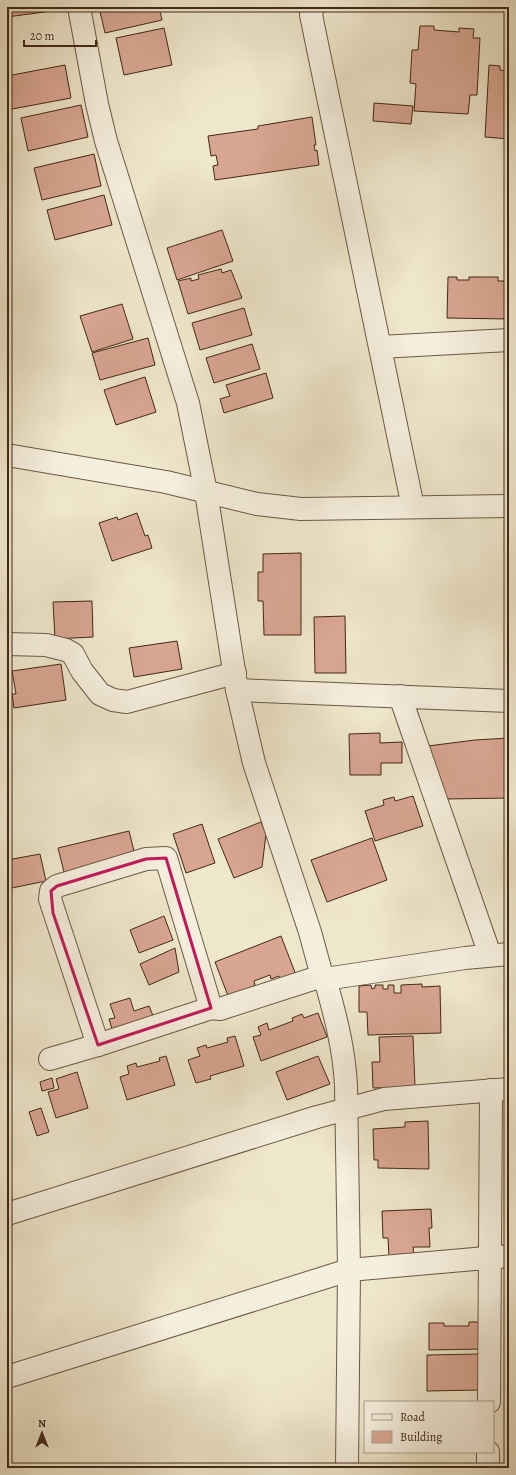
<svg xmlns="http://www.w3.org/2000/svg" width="516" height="1475" font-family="Alegreya,serif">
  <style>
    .building { fill: #d9a692; stroke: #422817 }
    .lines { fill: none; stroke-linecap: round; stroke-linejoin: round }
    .street-casing { stroke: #6d5844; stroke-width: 24 }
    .street { stroke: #f5efde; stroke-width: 22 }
    .marked { fill: none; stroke: #c2185b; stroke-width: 3; stroke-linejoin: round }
  </style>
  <rect width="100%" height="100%" fill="#efe7cc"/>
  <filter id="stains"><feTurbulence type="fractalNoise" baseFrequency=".005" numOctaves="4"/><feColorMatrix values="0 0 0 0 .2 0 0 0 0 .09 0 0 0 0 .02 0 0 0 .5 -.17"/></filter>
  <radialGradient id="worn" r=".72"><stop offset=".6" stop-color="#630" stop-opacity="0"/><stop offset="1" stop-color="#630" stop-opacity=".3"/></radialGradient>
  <g class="building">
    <path d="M7,7H67V9L7,17Z"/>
    <path d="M99,7H159L162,20L105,33Z"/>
    <path d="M420,26H434V30L459,32V28L474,29L473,38H480L477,95H470L468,114L414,111L416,84L410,83L412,50H418Z"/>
    <path d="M164,28L172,65L124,75L116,38Z"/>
    <path d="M65,65L71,98L7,110V76Z"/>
    <path d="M489,65L500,66V70L509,71V67V139L485,137Z"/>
    <path d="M374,103L413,106L411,124L373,121Z"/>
    <path d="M81,105L88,137L28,151L21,118Z"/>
    <path d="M312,117L316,145H314L315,151L317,150L319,165L215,180L213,166L218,165L216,155L211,156L208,136L258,129V126Z"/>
    <path d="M94,154L101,186L42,200L34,168Z"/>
    <path d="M104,195L112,225L55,240L47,210Z"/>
    <path d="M222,230L233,261L177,280L167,248Z"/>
    <path d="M221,269L222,273L231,270L242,298L188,314L178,281L191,278V281L199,279L198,275Z"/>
    <path d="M448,277H457V280H469V277H498V281H508L509,319L447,318Z"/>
    <path d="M122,304L133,339L92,352L80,316Z"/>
    <path d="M244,308L252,335L200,350L192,323Z"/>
    <path d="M148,338L155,365L100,380L92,353Z"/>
    <path d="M252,344L260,369L214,383L206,358Z"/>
    <path d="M266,373L273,398L224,413L220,399L230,396L226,385Z"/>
    <path d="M145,377L156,412L116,425L104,390Z"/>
    <path d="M137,513L145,536L148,535L152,548L112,561L99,523L117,517L118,520Z"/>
    <path d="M301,553V635H264L263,601H258V572H263V554Z"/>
    <path d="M92,601L93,637L55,639L53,602Z"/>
    <path d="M345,616L346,673H315L314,617Z"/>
    <path d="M177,641L182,669L134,677L129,648Z"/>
    <path d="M61,664L66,700L14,708L12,694H16L12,671Z"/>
    <path d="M380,733V743L402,742V763H381V775H350L349,734Z"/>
    <path d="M509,738V798L446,799L428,746L475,740Z"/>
    <path d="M413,796L423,826L375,841L365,811L384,805L383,800L394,797L395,801Z"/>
    <path d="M261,822L266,834L262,867L234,878L218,839Z"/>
    <path d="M202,824L215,863L186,873L173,834Z"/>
    <path d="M129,831L136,859L65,876L58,848Z"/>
    <path d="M372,838L387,880L327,902L311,860Z"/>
    <path d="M40,854L46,881L7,889V860Z"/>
    <path d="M164,916L173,940L139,953L130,930Z"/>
    <path d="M281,936L296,975L281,981L279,976L271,979L270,975L254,981L255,985L249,988L251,993L230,1001L215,962Z"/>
    <path d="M175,948L179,972L149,985L140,964Z"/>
    <path d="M506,978H509V1033H507Z"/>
    <path d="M422,984V987L440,986L441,1033L368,1035L367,1012H359V986L371,985L372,989L375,988V985H383V989H388V985H394V993H401V985Z"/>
    <path d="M130,998L134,1011L149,1006L154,1018L113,1032L109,1019L115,1018L110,1004Z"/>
    <path d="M318,1013L327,1037L261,1061L253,1037L261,1035L258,1027L267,1023L269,1030L293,1021L292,1018L302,1014L304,1018Z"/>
    <path d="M235,1036L244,1066L210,1076L211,1079L196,1083L188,1060L200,1056L197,1048L206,1045L207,1048L228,1042L227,1038Z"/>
    <path d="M413,1036L415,1087L373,1088L372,1062H380L379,1037Z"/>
    <path d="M166,1056L175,1085L127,1100L120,1077L129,1074L127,1066L136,1063L137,1067L160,1061L159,1058Z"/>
    <path d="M318,1056L330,1084L287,1100L276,1072Z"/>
    <path d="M77,1072L88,1108L56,1118L48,1092L59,1089L56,1079Z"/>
    <path d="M52,1078L54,1088L42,1091L40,1082Z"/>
    <path d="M41,1108L49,1132L37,1136L29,1112Z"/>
    <path d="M428,1121L429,1169L378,1168V1160H374L373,1129L405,1127V1122Z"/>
    <path d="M431,1209L432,1228H429L430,1247H413L414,1255L389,1257L388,1238H383L382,1211Z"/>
    <path d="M469,1322H480L481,1349L429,1350V1323H444V1326H469Z"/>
    <path d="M479,1354L480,1390L427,1391V1355Z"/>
  </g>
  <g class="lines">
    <defs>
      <g id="street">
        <path d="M79,7L97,104L106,141L188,403L206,492L237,690L254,763L310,932L322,976L325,979C335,1014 344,1048 346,1085L349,1270L347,1468"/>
        <path d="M313,7L311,15L413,507"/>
        <path d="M380,347L509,340"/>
        <path d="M7,455L166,482L257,504L301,509L509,506"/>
        <path d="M7,644L46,645L66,650L73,654L82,671L100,694L113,700L127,702L235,673"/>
        <path d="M237,690L509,701"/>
        <path d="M400,696L490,955"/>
        <path d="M325,979L465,958L509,954"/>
        <path d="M98,1045L50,899L51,891L57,886L146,859L166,858L211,1008"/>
        <path d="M50,1059L98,1045L211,1008L220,1009L322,976"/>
        <path d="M7,1214L317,1117L384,1099L509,1089"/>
        <path d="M7,1377L349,1270L509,1256"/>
        <path d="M489,1402L491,1090"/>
        <path d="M488,1468V1452"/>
      </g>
    </defs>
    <use href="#street" class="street-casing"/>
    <use href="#street" class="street"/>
  </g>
  <path class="marked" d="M166,858L211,1008L98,1045L53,913L51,891L57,886L146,859Z"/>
  <rect width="516" height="1475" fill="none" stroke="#efe7cc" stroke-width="24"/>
  <rect x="8" y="8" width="500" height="1459" fill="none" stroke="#422817" stroke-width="2"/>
  <rect x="12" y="12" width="492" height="1451" fill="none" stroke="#422817"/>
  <rect x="364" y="1401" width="130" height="52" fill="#f5efde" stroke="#ad9f8e"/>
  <rect x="372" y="1414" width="20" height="6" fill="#f5efde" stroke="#ad9f8e"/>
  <text x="400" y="1421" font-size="12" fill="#422817">Road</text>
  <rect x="372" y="1431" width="20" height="12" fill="#d9a692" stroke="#ad9f8e"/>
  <text x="400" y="1441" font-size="12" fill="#422817">Building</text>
  <g transform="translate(42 1433)" stroke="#f5efde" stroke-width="3" paint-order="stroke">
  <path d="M0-3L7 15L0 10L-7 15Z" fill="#422817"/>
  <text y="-6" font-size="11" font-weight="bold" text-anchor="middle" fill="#422817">N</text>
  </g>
  <path d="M24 40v6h72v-6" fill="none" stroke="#422817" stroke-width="2"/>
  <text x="30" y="40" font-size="12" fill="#422817" stroke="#f5efde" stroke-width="3" paint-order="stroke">20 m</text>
  <rect width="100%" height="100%" filter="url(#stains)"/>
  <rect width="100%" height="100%" fill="url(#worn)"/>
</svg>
